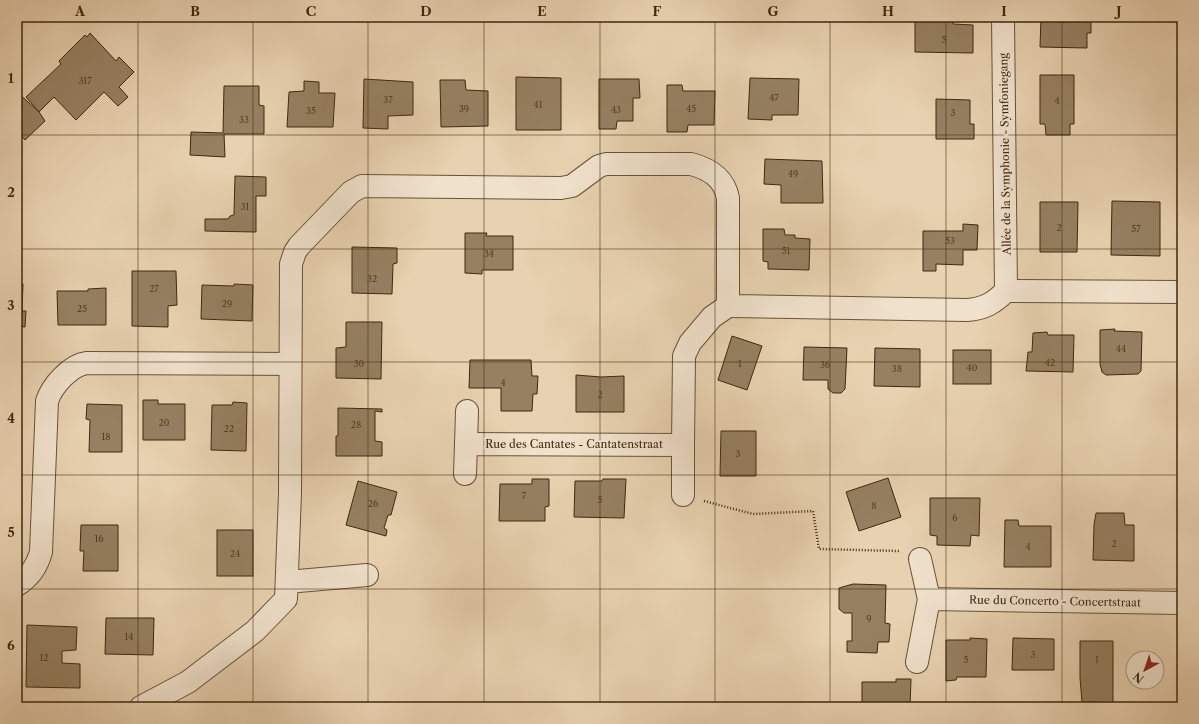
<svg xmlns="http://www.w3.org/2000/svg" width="1199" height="724" font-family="'Libre Caslon Text',serif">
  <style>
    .building { fill: #968062; stroke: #3d290d }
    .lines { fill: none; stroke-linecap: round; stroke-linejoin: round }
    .minor-casing { stroke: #685336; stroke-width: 24 }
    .path { stroke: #3d290d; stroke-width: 2.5; stroke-dasharray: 1 2; stroke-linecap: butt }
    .minor { stroke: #f0e1cc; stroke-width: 22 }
    .grid { fill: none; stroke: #3d290d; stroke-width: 1; stroke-opacity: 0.55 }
    .labels { text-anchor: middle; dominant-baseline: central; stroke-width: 4; stroke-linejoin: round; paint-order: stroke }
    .number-label { font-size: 9px; fill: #533f22 }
    .street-label { font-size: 11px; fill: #3d290d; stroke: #f0e1cc }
    .neatline { fill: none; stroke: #3d290d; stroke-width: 1.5 }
    .grid-label { font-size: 13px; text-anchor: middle; font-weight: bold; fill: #3d290d }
  </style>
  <rect width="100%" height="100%" fill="#e8d1b0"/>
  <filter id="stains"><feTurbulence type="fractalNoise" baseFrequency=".005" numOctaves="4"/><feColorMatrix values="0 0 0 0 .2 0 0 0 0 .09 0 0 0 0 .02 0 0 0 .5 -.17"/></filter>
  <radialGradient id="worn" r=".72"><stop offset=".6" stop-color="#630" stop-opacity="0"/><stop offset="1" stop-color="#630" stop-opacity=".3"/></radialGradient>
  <g class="building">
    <path d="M915,17H953V24L973,25V53L915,52Z"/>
    <path d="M1041,17H1091V33H1087V48L1040,47Z"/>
    <path d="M90,33L116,61L119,57L134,72L119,87L128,97L118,106L104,92L76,120L54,97L39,112L26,97L61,64L59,61L85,35L87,37Z"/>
    <path d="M1040,75H1074V124H1070V135H1046L1045,124H1040Z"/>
    <path d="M516,77L561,78V130H516Z"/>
    <path d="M750,78L799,79L798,115H772V120L748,119Z"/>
    <path d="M364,79L413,82V115L388,116V129L363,128Z"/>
    <path d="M599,79H639L640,98H633V121H617L616,129H599Z"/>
    <path d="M440,80H465L466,90L488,91V126L441,127Z"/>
    <path d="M304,81L319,82V93H335L333,127H287L289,92L304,91Z"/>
    <path d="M667,85H682L683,91H715L714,125H688L687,132H667Z"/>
    <path d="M224,86H259V105L264,106V134H224L225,157L190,155L191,132L223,133Z"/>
    <path d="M17,92L39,112L45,121L25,140L17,131Z"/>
    <path d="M936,99L970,100V124H974V139H936Z"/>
    <path d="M765,159L822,161L823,203H781V185L764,184Z"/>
    <path d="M235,176L266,177V196H256V232L205,231V219H228L230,216L234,215Z"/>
    <path d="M1112,201L1160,202V256L1111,255Z"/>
    <path d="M1040,202H1078L1077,252H1040Z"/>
    <path d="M963,224L978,225L977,250H963V265L936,264V271H923V231H963Z"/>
    <path d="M763,229H784L785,235H795V238L810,239L809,270L768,269V262L763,261Z"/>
    <path d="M465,233H487L486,236H513V270H482V274L465,273Z"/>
    <path d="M352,247L397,248V263L393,264L392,294L352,293Z"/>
    <path d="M132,271H176L177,305L168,306V327L132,326Z"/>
    <path d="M17,283L23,284L22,311H26L25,327L17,326Z"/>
    <path d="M234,284L253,285L252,321L201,319L202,285L234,286Z"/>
    <path d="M106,288V325H58L57,291H88V289Z"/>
    <path d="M346,322H382L381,379L336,378V348L346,347Z"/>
    <path d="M1115,329L1114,331L1142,332L1141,371L1138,374L1106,375L1102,372L1100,364V330Z"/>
    <path d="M1047,332L1048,335H1074L1073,372L1026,371L1028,352H1032L1033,333Z"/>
    <path d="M732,336L762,346L747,390L718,380Z"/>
    <path d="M804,347L847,348L845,389L841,393H833L828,389V380H803Z"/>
    <path d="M875,348L920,349V387L874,386Z"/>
    <rect x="953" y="350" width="38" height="34"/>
    <path d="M470,360H531L532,376H538L537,394H533L532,411H501V388H469Z"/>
    <path d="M576,375L601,377L624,376V412H576Z"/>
    <path d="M143,400H158V404H185V440H143Z"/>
    <path d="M233,402L247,403L246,451L211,450L212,405H232Z"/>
    <path d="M87,404L122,405V452H89L90,420L86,419Z"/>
    <path d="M338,408L382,409V412L375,411V441L382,442V456H336V436H338Z"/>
    <path d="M721,431H756V476H720Z"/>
    <path d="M888,478L901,517L859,531L846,492Z"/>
    <path d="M532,479H549V506L545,507V521H499L500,484H532Z"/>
    <path d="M603,479H626L624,518L574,517L575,481H602Z"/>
    <path d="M358,481L397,492L391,515H388L384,528L387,530L386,536L346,525Z"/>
    <path d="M930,498H980L979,536L971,535L970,546L937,545V536L930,535Z"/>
    <path d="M1096,513H1124L1125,525H1134V561L1093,560L1094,525Z"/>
    <path d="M1005,520H1018L1019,526H1051V567H1004Z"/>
    <path d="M81,525H118V571H83L84,551H80Z"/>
    <rect x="217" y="530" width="36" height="46"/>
    <path d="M853,584L886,585L885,623L890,624L889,642H878L877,653L847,652V641H852V613H844L839,609V588Z"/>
    <path d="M106,618H154L153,655L105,654Z"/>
    <path d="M27,625L77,627L76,650L62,651V663L80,664V688L26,687Z"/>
    <path d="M970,638L987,639L986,677H957L956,680L946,681V640H970Z"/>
    <path d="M1013,638L1054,639V670H1012Z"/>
    <path d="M1080,641H1113V705L1098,706L1097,702H1082L1080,678Z"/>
    <path d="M896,679H911L910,707H862V682H896Z"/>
  </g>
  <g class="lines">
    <defs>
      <g id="minor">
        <path d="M1003,17L1006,291"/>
        <path d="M466,444L467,411"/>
        <path d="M465,474L466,444L683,445L684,356L690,343L712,317L728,306"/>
        <path d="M683,495V445"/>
        <path d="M920,559L929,599"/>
        <path d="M287,582L367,575"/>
        <path d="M17,585C30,577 37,567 41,552L47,401C52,386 70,365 87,363L290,364"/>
        <path d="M917,662L929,599L1182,603"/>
        <path d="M141,707L188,682L255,631L286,599L290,493L291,264L295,252L299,246L351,192L362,186L561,188L572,186L599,166L606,164H691C710,169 724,178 728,198V306L967,310C984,309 994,303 1006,291L1182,292"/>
      </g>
    </defs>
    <use href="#minor" class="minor-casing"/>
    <path class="path" d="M704,501L753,514L813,511L819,549L899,551"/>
    <use href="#minor" class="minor"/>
  </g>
  <path class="grid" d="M138,17V707M253,17V707M368,17V707M484,17V707M600,17V707M715,17V707M830,17V707M946,17V707M1062,17V707M17,135H1182M17,249H1182M17,362H1182M17,475H1182M17,589H1182"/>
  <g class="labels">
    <g class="number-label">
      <text x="944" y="39">5</text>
      <text x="85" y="80">317</text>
      <text x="774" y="97">47</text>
      <text x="388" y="99">37</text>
      <text x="1057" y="100">4</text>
      <text x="538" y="104">41</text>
      <text x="464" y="108">39</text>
      <text x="691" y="108">45</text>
      <text x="616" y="109">43</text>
      <text x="311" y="110">35</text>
      <text x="953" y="112">3</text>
      <text x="244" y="119">33</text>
      <text x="793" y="173">49</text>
      <text x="245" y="206">31</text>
      <text x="1059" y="227">2</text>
      <text x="1136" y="228">57</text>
      <text x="950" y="240">53</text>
      <text x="786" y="250">51</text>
      <text x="489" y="253">34</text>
      <text x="372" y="278">32</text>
      <text x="154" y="288">27</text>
      <text x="227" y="303">29</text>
      <text x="82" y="308">25</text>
      <text x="1121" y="348">44</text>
      <text x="1050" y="362">42</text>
      <text x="359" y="363">30</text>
      <text x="740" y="363">1</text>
      <text x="825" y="364">36</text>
      <text x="972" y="367">40</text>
      <text x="897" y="368">38</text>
      <text x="503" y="382">4</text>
      <text x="600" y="394">2</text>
      <text x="164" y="422">20</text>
      <text x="356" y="424">28</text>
      <text x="229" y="428">22</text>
      <text x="106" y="436">18</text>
      <text x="738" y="453">3</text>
      <text x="524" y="495">7</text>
      <text x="600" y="499">5</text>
      <text x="373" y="503">26</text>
      <text x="874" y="505">8</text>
      <text x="955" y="517">6</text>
      <text x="99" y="538">16</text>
      <text x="1114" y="543">2</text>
      <text x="1028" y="546">4</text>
      <text x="235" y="553">24</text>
      <text x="869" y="618">9</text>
      <text x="129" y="636">14</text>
      <text x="1033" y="654">3</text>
      <text x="44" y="657">12</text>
      <text x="966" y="659">5</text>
      <text x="1097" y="659">1</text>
    </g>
    <g class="street-label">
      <text transform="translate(1005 154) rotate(-91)">Allée de la Symphonie - Symfoniegang</text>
      <text x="574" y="444">Rue des Cantates - Cantatenstraat</text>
      <text transform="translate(1055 601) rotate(1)">Rue du Concerto - Concertstraat</text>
    </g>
  </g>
  <rect width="1199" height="724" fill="none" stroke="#e8d1b0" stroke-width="44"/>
  <g transform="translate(1145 670) rotate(220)"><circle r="19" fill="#f0e1cc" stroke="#a89780"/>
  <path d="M0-3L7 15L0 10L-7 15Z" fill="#8f2418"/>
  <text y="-6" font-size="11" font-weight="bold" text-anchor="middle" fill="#3d290d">N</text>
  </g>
  <rect x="22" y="22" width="1155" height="680" class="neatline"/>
  <g class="grid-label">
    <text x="80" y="16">A</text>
    <text x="195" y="16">B</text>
    <text x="311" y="16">C</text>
    <text x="426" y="16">D</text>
    <text x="542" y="16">E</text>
    <text x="657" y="16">F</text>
    <text x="773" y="16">G</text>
    <text x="888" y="16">H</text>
    <text x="1004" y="16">I</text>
    <text x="1119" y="16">J</text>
    <text x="11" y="83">1</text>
    <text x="11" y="197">2</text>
    <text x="11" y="310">3</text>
    <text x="11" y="423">4</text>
    <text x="11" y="537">5</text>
    <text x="11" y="650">6</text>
  </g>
  <rect width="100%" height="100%" filter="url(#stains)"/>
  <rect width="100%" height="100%" fill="url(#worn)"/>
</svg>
